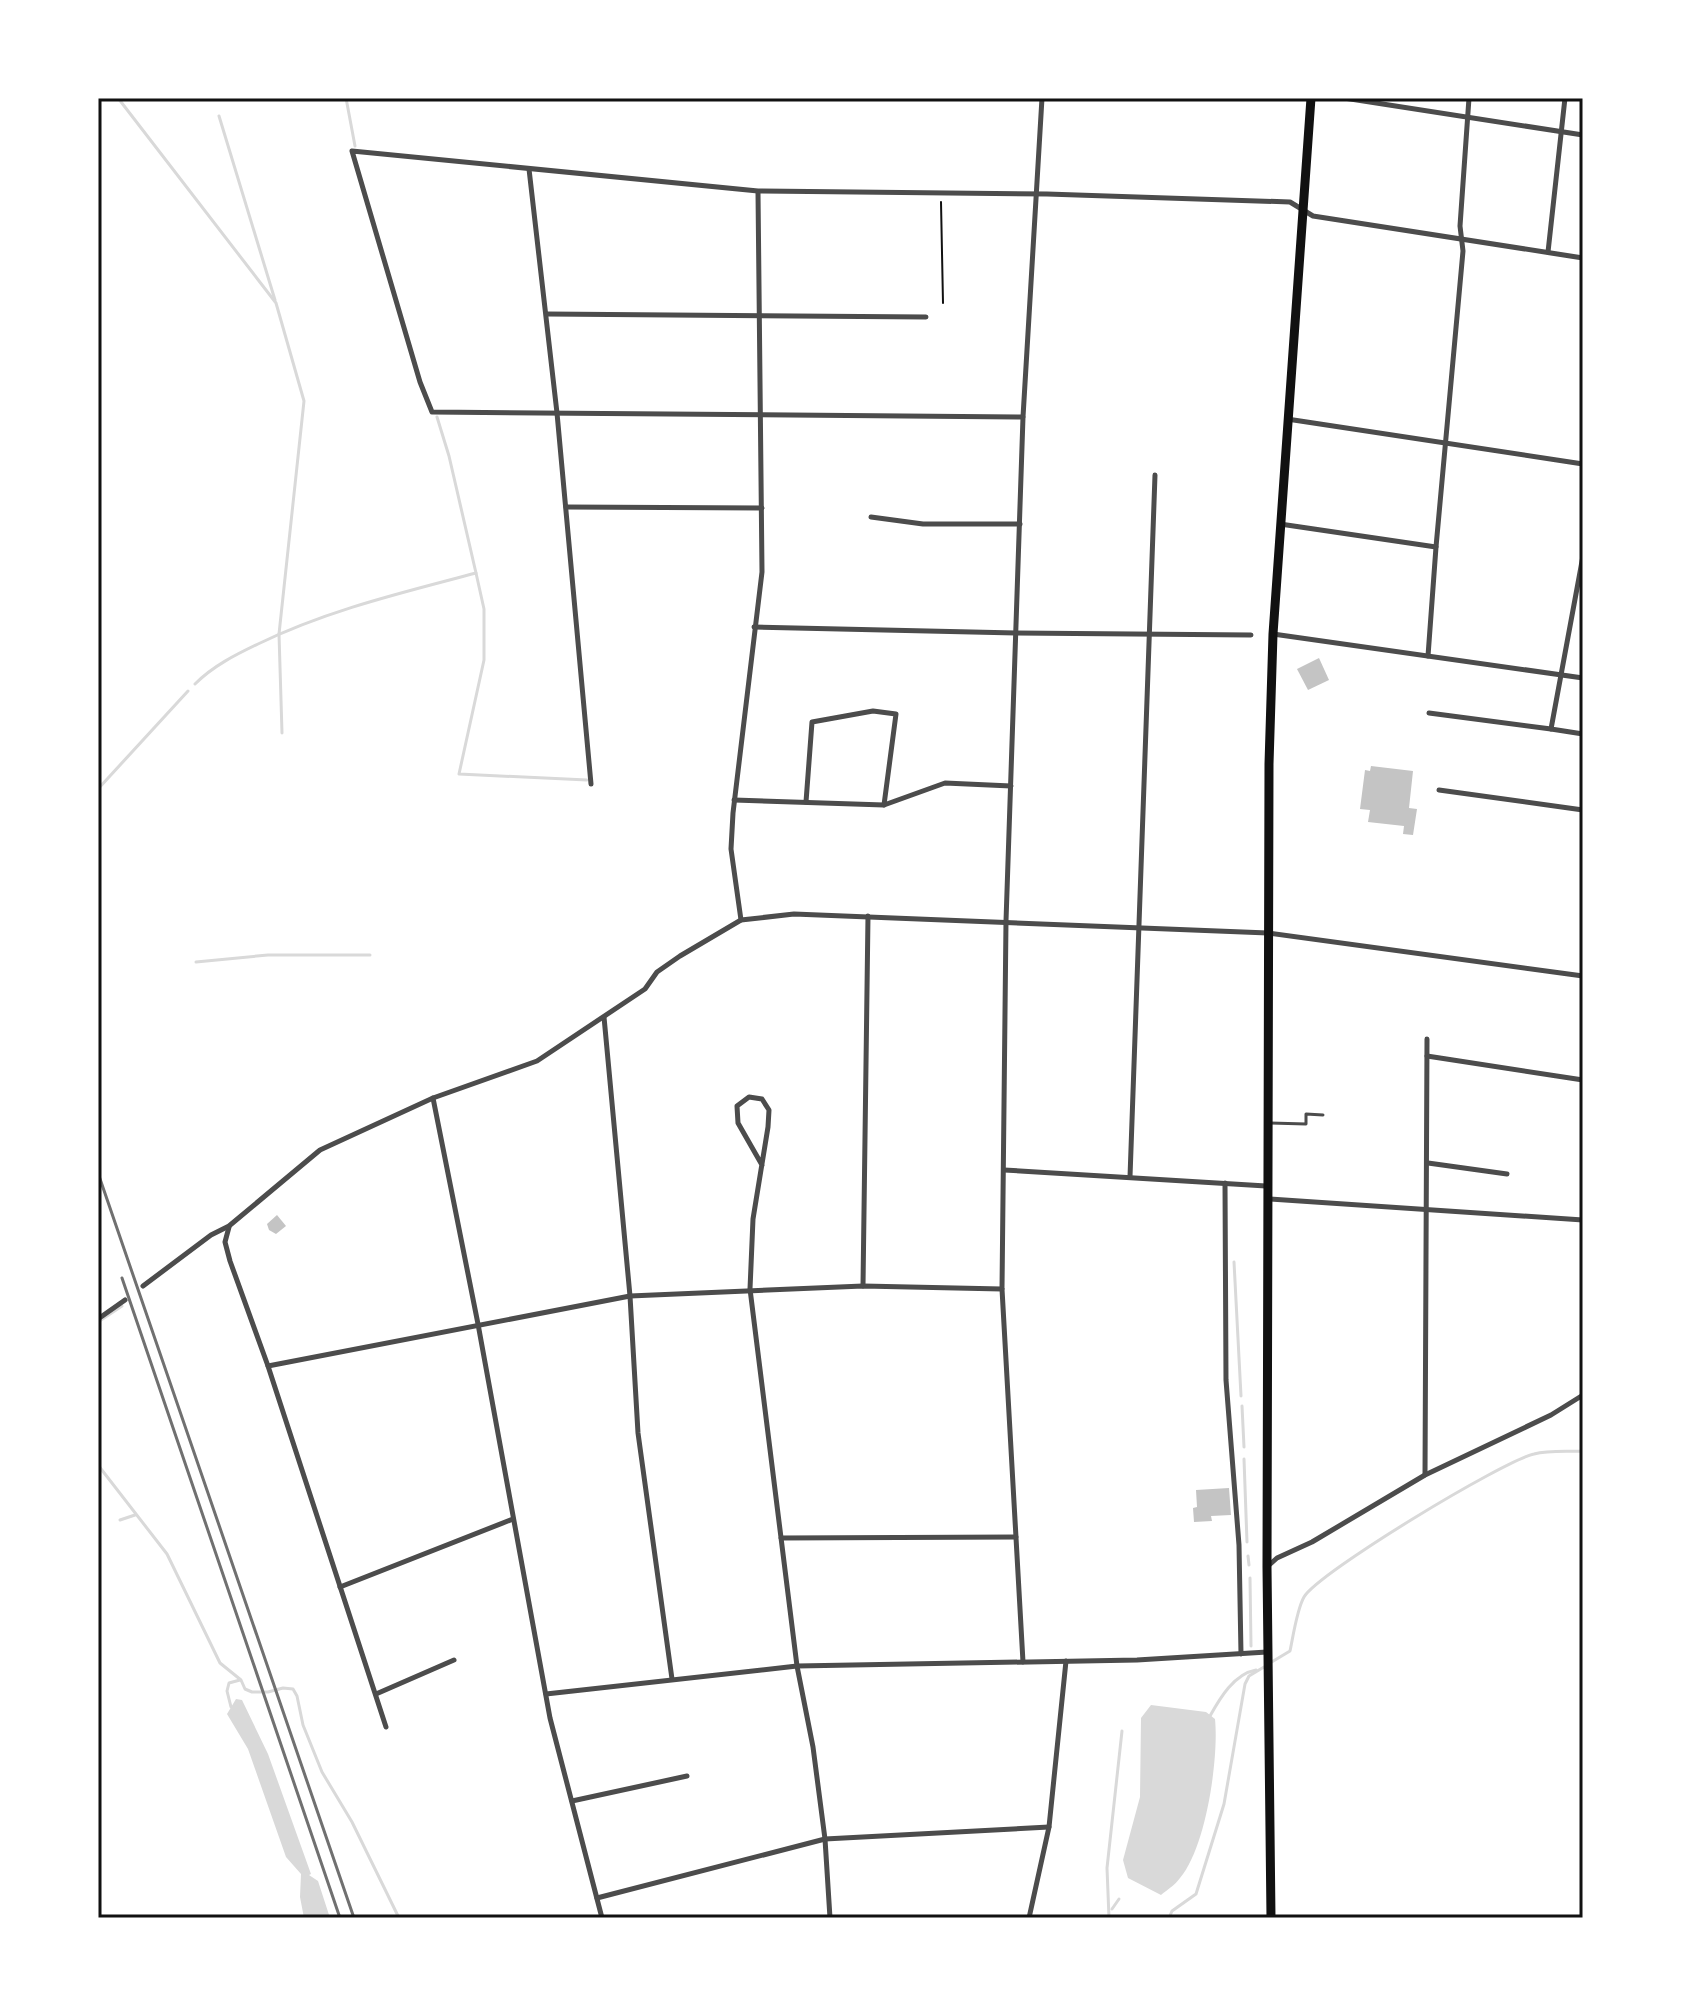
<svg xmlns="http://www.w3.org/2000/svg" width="1681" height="2016" font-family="'PT Sans',sans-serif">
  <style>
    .water { fill: #d9d9d9 }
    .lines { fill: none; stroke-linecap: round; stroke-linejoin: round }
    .stream { stroke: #d9d9d9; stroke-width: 3 }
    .building { fill: #c4c4c4 }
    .path { stroke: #111; stroke-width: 2 }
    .service { stroke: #4c4c4c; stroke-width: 3 }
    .minor { stroke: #4c4c4c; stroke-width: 5 }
    .primary { stroke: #111; stroke-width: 9 }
    .rail { stroke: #707070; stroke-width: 3 }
    .neatline { fill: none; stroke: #111; stroke-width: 3 }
  </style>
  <rect width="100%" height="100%" fill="#fff"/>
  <g class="water">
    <path d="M236,1699L242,1700L268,1754L311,1874L309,1875L318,1881L330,1918H304L300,1897L301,1874L286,1857L248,1749L227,1714Z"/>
    <path d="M1151,1705L1206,1712L1215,1719C1219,1758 1206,1848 1180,1878C1175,1885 1167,1890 1161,1895L1128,1878L1123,1860L1140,1797L1141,1718Z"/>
  </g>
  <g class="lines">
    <g class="stream">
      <path d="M118,98L276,303L304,401L279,634L282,733"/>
      <path d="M346,98L355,146"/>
      <path d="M219,116L275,300"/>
      <path d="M476,573L484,609V660L459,774L587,780"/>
      <path d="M195,684C213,666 235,655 258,644C328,610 401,593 476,573L449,456L437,417"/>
      <path d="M98,789L188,691"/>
      <path d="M196,962L268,955H370"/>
      <path d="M1234,1262L1241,1396"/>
      <path d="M98,1322L122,1306"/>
      <path d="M1242,1406L1244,1447"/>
      <path d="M1244,1459L1247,1542"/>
      <path d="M98,1465L167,1554L220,1663L241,1680L245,1689L252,1692H268L283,1688L293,1689L297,1696L303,1725L322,1772L352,1822L399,1918"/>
      <path d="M120,1520L135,1515"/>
      <path d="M1248,1556L1249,1565"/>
      <path d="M1250,1578L1251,1646"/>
      <path d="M1270,1663L1290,1651C1293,1637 1297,1609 1304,1597C1319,1572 1503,1461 1534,1454C1549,1450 1567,1452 1583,1451"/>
      <path d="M231,1707L227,1691L229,1683L240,1680"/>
      <path d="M1210,1716C1220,1698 1234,1674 1256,1670"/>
      <path d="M1112,1909L1119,1899"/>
      <path d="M1109,1918L1107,1868L1122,1731"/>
      <path d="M1169,1918L1172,1911L1196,1894L1224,1804L1245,1684L1249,1676L1264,1667"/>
    </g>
  </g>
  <g class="building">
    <path d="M1319,658L1329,680L1308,690L1297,669Z"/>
    <path d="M1371,766L1413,771L1409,808L1417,809L1413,835L1403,834L1404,826L1368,822L1370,810L1360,809L1365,770L1370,771Z"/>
    <path d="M277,1215L286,1226L276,1234L269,1230L267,1224Z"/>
    <path d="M1229,1488L1231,1515L1211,1516L1212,1521L1194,1522L1193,1508L1197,1507L1196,1490Z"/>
  </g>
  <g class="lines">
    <path class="path" d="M941,202L943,303"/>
    <path class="service" d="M1270,1123L1306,1124V1114L1323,1115"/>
    <g class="minor">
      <path d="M1344,98L1583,135"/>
      <path d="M529,169L557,413L591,784"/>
      <path d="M1548,252L1565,98"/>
      <path d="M547,314L926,317"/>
      <path d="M1023,417L432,412L420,382L352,151L758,191L1047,194L1290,202L1313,216L1583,258"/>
      <path d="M1287,419L1583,464"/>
      <path d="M566,507L762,508"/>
      <path d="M871,517L923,524H1020"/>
      <path d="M1280,524L1436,547"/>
      <path d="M1583,556L1551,729L1583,734"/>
      <path d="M754,627L1016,633L1251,635"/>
      <path d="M1273,634L1583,678"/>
      <path d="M1428,656L1436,547L1463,251L1460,226L1469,98"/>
      <path d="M1429,713L1551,729"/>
      <path d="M1439,790L1583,810"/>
      <path d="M734,800L884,805L945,783L1011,786"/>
      <path d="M806,802L812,722L873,711L896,714L884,805"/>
      <path d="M741,920L731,849L733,813L762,572L758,192"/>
      <path d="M604,1017L630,1296L638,1433L672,1679"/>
      <path d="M1427,1056L1583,1080"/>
      <path d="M433,1098L478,1324L550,1718L602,1918"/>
      <path d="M1428,1163L1507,1174"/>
      <path d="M762,1165L738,1123L737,1106L749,1097L762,1099L769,1110L768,1127L753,1219L750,1289L797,1666L813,1747L825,1839L830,1918"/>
      <path d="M1004,1170L1266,1186"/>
      <path d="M1130,1177L1155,475"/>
      <path d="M1225,1183L1226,1380L1239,1545L1241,1654"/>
      <path d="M1269,1199L1583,1220"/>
      <path d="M229,1227L225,1242L230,1261L268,1366L386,1727"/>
      <path d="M143,1286L211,1235L229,1226L320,1150L433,1098L537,1061L645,989L657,972L680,956L741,920L794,914L1268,933L1583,976"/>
      <path d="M863,1286L868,916"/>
      <path d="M98,1319L125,1300"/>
      <path d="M268,1366L630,1296L863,1286L1002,1289"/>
      <path d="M1425,1475L1427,1039"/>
      <path d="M781,1538L1016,1537"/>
      <path d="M1268,1566L1277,1558L1312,1542L1425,1475L1551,1415L1583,1395"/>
      <path d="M340,1587L513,1519"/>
      <path d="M1023,1662L1002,1289L1006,921L1023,417L1042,98"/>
      <path d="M376,1694L454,1660"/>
      <path d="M546,1694L797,1666L1137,1660L1267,1652"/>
      <path d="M572,1801L687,1776"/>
      <path d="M597,1898L825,1839L1049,1827"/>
      <path d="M1029,1918L1049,1827L1066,1661"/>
    </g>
    <path class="primary" d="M1271,1918L1267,1567L1269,764L1273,634L1311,98"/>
    <g class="rail">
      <path d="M98,1173L354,1918"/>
      <path d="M122,1278L340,1918"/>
    </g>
  </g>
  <rect width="1681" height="2016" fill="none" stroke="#ffffff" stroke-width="200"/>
  <rect x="100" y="100" width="1481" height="1816" class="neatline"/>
</svg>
